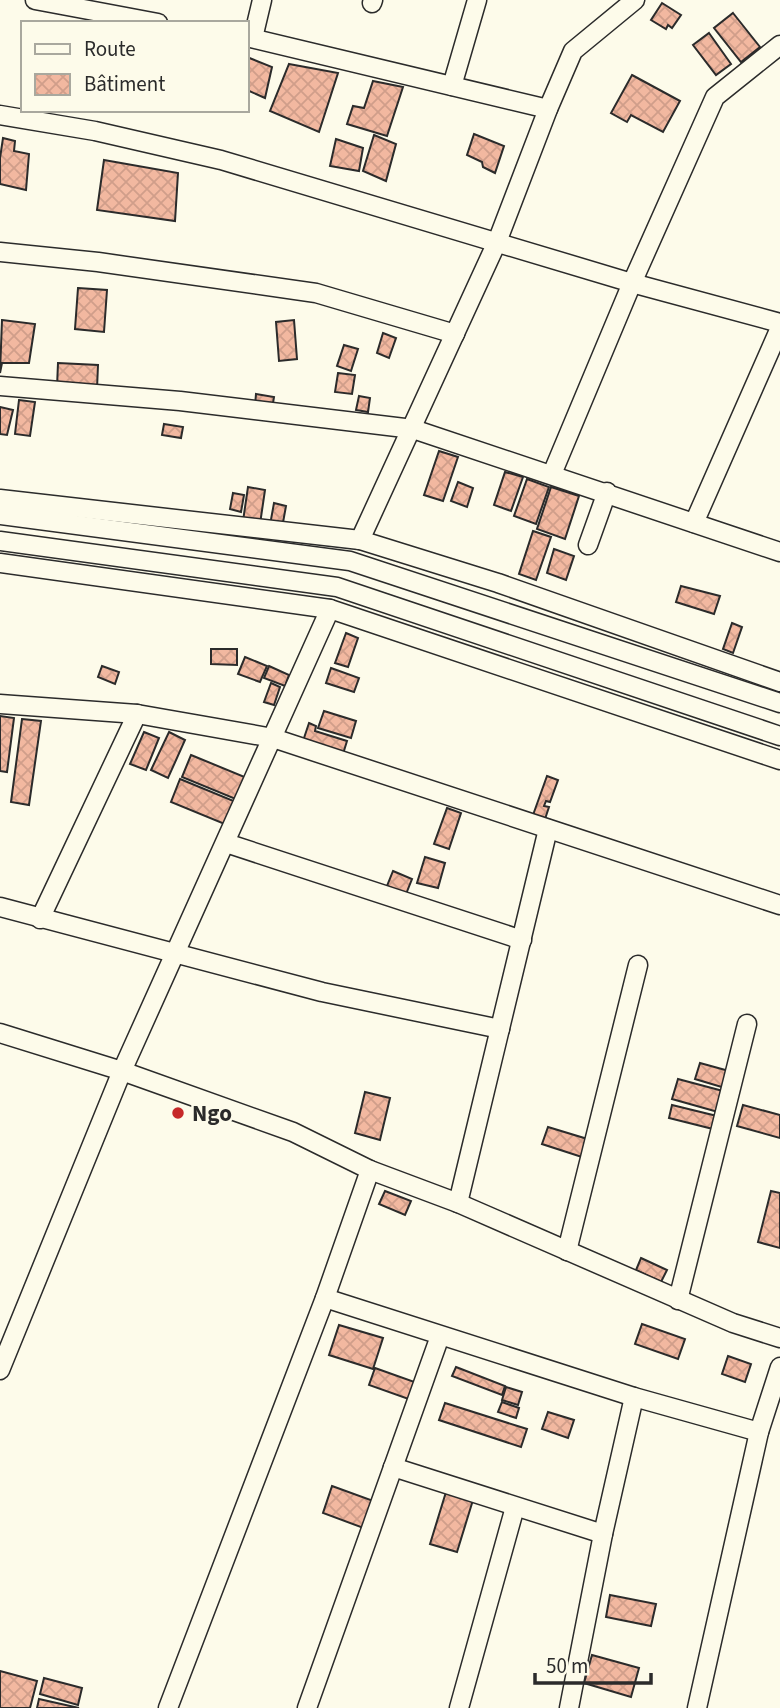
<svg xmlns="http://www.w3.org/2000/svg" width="780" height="1708" font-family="'Source Sans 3',sans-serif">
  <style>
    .building { fill: url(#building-cross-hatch); stroke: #2b2b2b; stroke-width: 2 }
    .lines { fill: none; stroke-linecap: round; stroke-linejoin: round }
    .minor-casing { stroke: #2b2b2b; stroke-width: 21 }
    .minor { stroke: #fdfbea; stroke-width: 18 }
    .poi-dot { fill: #c62828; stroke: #fdfbea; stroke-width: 2.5 }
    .labels { text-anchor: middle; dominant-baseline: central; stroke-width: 5; stroke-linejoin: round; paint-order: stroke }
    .poi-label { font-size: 23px; font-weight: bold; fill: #2b2b2b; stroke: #fdfbea; text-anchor: start }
  </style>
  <defs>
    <pattern id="building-cross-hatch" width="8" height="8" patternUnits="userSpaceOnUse" patternTransform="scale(1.75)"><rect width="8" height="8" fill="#f2b8a0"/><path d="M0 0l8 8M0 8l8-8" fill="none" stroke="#d09e8a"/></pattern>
  </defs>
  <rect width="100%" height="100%" fill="#fdfbea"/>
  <g class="building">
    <path d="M662,3L681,15L672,28L668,25L666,29L651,20Z"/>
    <path d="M733,13L760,47L741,62L714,28Z"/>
    <path d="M709,33L731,64L716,75L693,45Z"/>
    <path d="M247,57L272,67L265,98L247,90Z"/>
    <path d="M289,64L338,73L319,132L270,111Z"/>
    <path d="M632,75L680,101L663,132L631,115L627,122L611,113Z"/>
    <path d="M373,81L403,87L387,136L347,124L353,106L364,108Z"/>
    <path d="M474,134L504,146L495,173L483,167L482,162L467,155Z"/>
    <path d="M374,135L396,144L386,181L363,171Z"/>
    <path d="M3,138L15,141L14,151L29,154L26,190L0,184V158Z"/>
    <path d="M336,139L363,148L359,171L330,166Z"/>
    <path d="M104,160L178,173L175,221L97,210Z"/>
    <path d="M78,288L107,290L104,332L75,329Z"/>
    <path d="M2,320L35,324L29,363H2L0,373Z"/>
    <path d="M294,320L297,359L279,361L276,322Z"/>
    <path d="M383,333L396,338L389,358L377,353Z"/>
    <path d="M344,345L358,349L351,371L337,366Z"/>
    <path d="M58,363L98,365L97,389L57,387Z"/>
    <path d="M338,373L355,375L352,394L335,392Z"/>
    <path d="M256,394L274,397L272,409L255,406Z"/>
    <path d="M359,396L370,398L368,412L356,410Z"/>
    <path d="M19,400L35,402L30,436L15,434Z"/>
    <path d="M0,407L13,410L7,435L0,434Z"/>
    <path d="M164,424L183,427L181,438L162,435Z"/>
    <path d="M439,451L458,457L443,501L424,495Z"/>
    <path d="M505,472L523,477L511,511L494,505Z"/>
    <path d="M527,479L549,487L536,524L514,516Z"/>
    <path d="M458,482L473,488L467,507L451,501Z"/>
    <path d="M248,487L265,490L260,524L243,521Z"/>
    <path d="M551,487L579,496L565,539L537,529Z"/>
    <path d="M233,493L244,495L241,512L230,509Z"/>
    <path d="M274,503L286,506L282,528L270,525Z"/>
    <path d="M533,531L551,537L536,580L519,574Z"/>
    <path d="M554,549L574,556L566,580L547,573Z"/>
    <path d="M681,586L720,596L714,614L676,602Z"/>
    <path d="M732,623L742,627L733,653L723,649Z"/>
    <path d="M346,633L358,638L348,667L335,663Z"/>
    <path d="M211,649H237V665L211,664Z"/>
    <path d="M245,657L267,666L260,682L238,674Z"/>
    <path d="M102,666L119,672L115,684L98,677Z"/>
    <path d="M269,666L289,675L285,686L264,678Z"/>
    <path d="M331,668L359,678L354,692L326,683Z"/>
    <path d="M271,683L280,687L274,705L264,702Z"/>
    <path d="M324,711L356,721L351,738L318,728Z"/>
    <path d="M0,716L14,718L7,772L0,771Z"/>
    <path d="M22,719L41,721L29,805L11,802Z"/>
    <path d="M309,723L316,726L315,731L347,741L343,754L303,741Z"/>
    <path d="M144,732L159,738L146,770L130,764Z"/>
    <path d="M169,732L185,740L168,778L151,770Z"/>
    <path d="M191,755L247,778L238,800L182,777Z"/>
    <path d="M547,776L558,780L550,802L546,801L544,806L549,807L545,819L533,815Z"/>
    <path d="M180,779L236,802L227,825L171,802Z"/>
    <path d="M447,808L461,813L449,849L434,844Z"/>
    <path d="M425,857L445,863L438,888L417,883Z"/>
    <path d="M393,871L412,879L406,894L387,886Z"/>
    <path d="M700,1063L729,1071L725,1088L695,1079Z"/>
    <path d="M678,1079L723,1091L718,1112L672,1099Z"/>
    <path d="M365,1092L390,1098L380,1140L355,1133Z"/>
    <path d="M672,1105L717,1116L713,1129L669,1118Z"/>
    <path d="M743,1105L780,1115V1138L737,1126Z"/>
    <path d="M548,1127L594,1141L588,1159L542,1144Z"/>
    <path d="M385,1191L411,1201L405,1215L379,1204Z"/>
    <path d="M771,1191L780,1193V1248L758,1242Z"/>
    <path d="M641,1258L667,1270L661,1282L636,1270Z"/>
    <path d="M642,1324L685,1339L678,1359L635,1344Z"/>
    <path d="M339,1325L383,1338L373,1369L329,1355Z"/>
    <path d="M728,1356L751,1364L745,1382L722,1374Z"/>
    <path d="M456,1367L505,1386L502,1395L452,1376Z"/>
    <path d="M375,1368L423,1385L417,1402L369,1385Z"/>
    <path d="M506,1387L522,1392L518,1405L502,1400Z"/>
    <path d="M502,1402L519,1408L516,1418L498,1412Z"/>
    <path d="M445,1403L527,1429L521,1447L439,1420Z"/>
    <path d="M548,1412L574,1420L568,1438L542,1429Z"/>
    <path d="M332,1486L379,1503L369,1530L323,1513Z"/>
    <path d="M446,1492L473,1500L457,1552L430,1544Z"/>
    <path d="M610,1595L656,1604L651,1626L606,1617Z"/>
    <path d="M592,1655L639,1668L631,1697L584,1683Z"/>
    <path d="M0,1671L37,1681L30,1708H0Z"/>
    <path d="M44,1678L82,1688L78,1705L40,1694Z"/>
    <path d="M39,1699L79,1708H37Z"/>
  </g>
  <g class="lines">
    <defs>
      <g id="minor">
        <path d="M35,0L158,23"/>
        <path d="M372,3L373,0"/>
        <path d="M247,37L548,109"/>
        <path d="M253,38L262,0"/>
        <path d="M452,86L477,0"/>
        <path d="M0,115L95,131L221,160L632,283L780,323"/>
        <path d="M0,252L98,262L316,293L455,334"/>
        <path d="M0,386L180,401L413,429L780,552"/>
        <path d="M552,474L632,283L715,97L780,45"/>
        <path d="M0,499L360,540L498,583L780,682"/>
        <path d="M0,515L350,561L780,703"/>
        <path d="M694,523L780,328"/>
        <path d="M360,540L497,242L548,109L573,51L635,0"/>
        <path d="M0,541L337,587L780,736"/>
        <path d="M588,545L607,492"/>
        <path d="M0,563L330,609L780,760"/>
        <path d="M0,704L137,714L273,738L780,905"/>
        <path d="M226,843L522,940"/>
        <path d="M0,907L322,992L500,1029"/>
        <path d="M40,919L137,714"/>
        <path d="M0,1033L122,1071L293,1132L370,1170L458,1203L733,1323L780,1338"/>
        <path d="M458,1203L548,829"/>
        <path d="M567,1251L638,965"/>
        <path d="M325,1298L634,1397L759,1432"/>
        <path d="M678,1300L747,1024"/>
        <path d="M0,1370L122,1071L330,609"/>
        <path d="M393,1467L603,1534"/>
        <path d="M168,1708L325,1298L370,1170"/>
        <path d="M307,1708L440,1336"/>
        <path d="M459,1708L515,1507"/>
        <path d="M569,1708L603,1534L634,1397"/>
        <path d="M697,1708L759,1432L780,1367"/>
      </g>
    </defs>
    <use href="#minor" class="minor-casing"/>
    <use href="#minor" class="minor"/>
  </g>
  <circle class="poi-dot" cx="178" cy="1113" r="7"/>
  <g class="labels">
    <g class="poi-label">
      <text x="192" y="1113">Ngo</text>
    </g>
  </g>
  <rect x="21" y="21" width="228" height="91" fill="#fdfbea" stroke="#a9a89e" stroke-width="2"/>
  <rect x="35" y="44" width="35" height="10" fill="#fdfbea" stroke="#a9a89e" stroke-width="2"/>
  <text x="84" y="56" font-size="21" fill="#2b2b2b">Route</text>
  <rect x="35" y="74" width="35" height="21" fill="url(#building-cross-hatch)" stroke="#a9a89e" stroke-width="2"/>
  <text x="84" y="91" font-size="21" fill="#2b2b2b">Bâtiment</text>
  <path d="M535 1673v10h116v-10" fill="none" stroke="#2b2b2b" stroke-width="3.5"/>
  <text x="546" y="1673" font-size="21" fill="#2b2b2b" stroke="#fdfbea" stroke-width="5" paint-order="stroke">50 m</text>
</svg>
